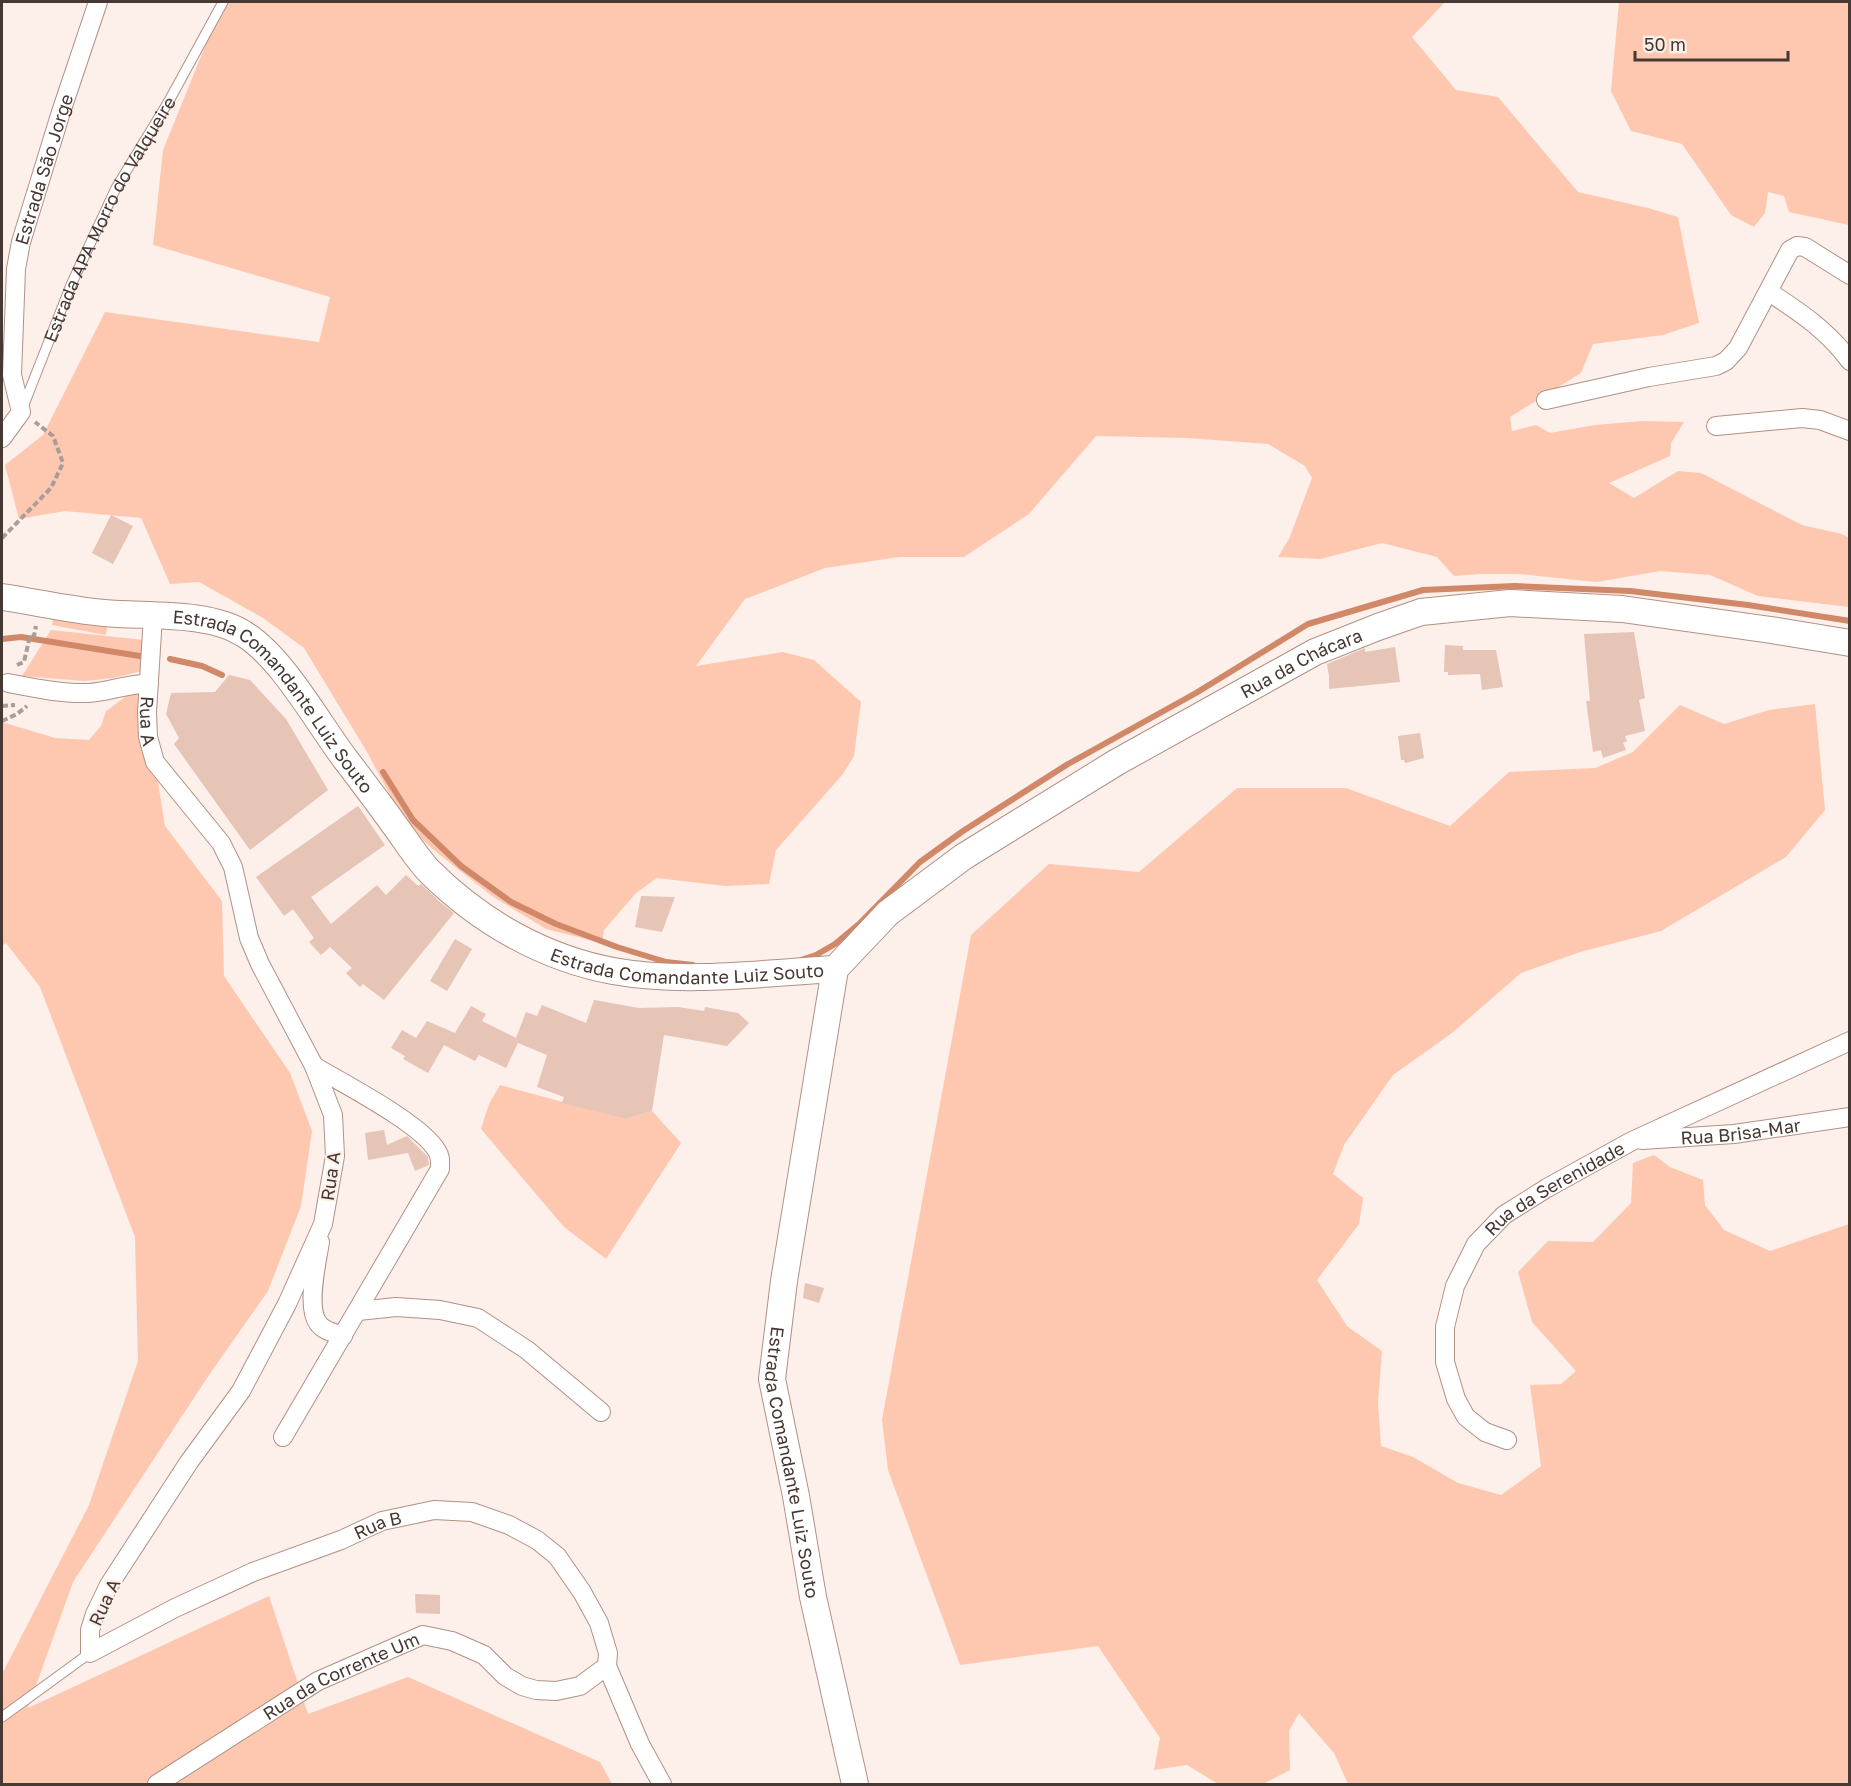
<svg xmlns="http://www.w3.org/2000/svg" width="1851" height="1786" font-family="'Golos Text',sans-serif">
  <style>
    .green { fill: #fec8b0 }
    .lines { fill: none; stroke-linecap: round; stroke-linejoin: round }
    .stream { stroke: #d08868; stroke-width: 6 }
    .building { fill: #e6c4b6 }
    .lane-casing { stroke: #b19184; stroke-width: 11 }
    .street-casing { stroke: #b19184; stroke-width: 20 }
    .secondary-casing { stroke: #b19184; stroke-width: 28 }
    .path { stroke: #aa9c96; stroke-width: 4; stroke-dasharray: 6 3; stroke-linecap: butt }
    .lane { stroke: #fff; stroke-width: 9 }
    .street { stroke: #fff; stroke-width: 18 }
    .secondary { stroke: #fff; stroke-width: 26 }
    .labels { text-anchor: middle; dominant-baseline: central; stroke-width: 4.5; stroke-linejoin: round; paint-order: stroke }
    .street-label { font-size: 18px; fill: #463832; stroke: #fdefe9 }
  </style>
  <rect width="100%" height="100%" fill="#fdefe9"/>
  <g class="green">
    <path d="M223,2H1445L1412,37L1456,90L1498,97L1578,192L1648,208L1678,217L1699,323L1663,335L1593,344L1581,373L1510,417L1512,431L1536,425L1550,433L1595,425L1642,421L1684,422L1671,443L1670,456L1609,483L1634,498L1678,471L1701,473L1802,525L1842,534L1849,538V607L1758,596L1710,575L1660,571L1597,582L1518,574H1480L1454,576L1437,557L1382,543L1320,559L1278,557L1289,539L1312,478L1305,466L1268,444L1187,438L1096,436L1029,514L964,557H899L825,568L745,599L696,666L783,652L814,660L861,702L854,756L843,774L776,850L769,884L725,886L657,878L636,893L604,930L602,943L546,929L492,896L435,851L406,825L367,752L304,648L263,618L199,582L170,584L141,518L65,511L19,519L5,465L43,435L105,312L319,342L330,297L153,245L163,150Z"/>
    <path d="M1619,2H1849V225L1789,212L1784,196L1768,192L1765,213L1754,227L1731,215L1682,144L1631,131L1611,91Z"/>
    <path d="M53,617L107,627L106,635L52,625Z"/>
    <path d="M51,630L144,640L142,671L113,678L84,681L22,676Z"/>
    <path d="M143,689L165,826L222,901L224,976L290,1073L312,1131L301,1206L268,1291L209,1375L73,1582L28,1708L269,1596L308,1714L408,1677L600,1762L612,1784H2V1674L89,1505L138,1361L135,1237L40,987L6,943L2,946V722L55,738L89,740L101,726L106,711L125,697Z"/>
    <path d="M1815,704L1825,810L1786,857L1661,931L1580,952L1521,973L1452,1033L1393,1075L1344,1145L1333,1174L1363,1198L1359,1224L1317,1280L1347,1326L1382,1351L1378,1403L1381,1446L1413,1457L1458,1483L1501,1495L1541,1466L1530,1385L1561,1384L1576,1371L1532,1322L1518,1272L1548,1241L1593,1242L1631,1203L1633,1163L1654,1155L1670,1167L1703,1180L1705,1205L1724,1230L1770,1251L1849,1224V1784H1348L1334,1753L1299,1713L1289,1731L1290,1770L1263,1784H1218L1187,1765L1154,1770L1160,1738L1098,1646L960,1665L888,1470L882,1420L971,935L1049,864L1139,872L1237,788H1346L1450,826L1509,772L1595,768L1633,752L1680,705L1724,724L1769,710Z"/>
    <path d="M500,1085L626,1119L652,1111L681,1143L606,1259L564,1227L481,1129L489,1104Z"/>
  </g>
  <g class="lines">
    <g class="stream">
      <path d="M2,639L21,637L146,657"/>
      <path d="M170,659L202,666L222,675"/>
      <path d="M383,772L413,820L461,866L511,902L556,924L617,947L666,962L693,965"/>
      <path d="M801,960L816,955L835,944L859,924L920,862L963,831L1068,764L1196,693L1308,624L1423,590L1515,586L1630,591L1748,605L1850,621"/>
    </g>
  </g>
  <g class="building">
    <path d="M111,515L133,526L113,564L92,553Z"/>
    <path d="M1634,632L1645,698L1639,700L1645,731L1625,736L1627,741L1623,743L1626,750L1603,758L1601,750L1593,752L1586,701H1590L1584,634Z"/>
    <path d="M1445,645L1463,646V650H1496L1503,687L1482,690L1480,674L1448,675V672H1444Z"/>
    <path d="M1395,647L1400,682L1329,689V676L1327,664L1365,648V652Z"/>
    <path d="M229,675L250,680L286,719L328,790L250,850L174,744L179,738L166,714L171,693L215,692Z"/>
    <path d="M1420,733L1424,758L1405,763L1404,760H1401L1398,736Z"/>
    <path d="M358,806L385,845L311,897L331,924L377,885L386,895L406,875L418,886L421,884L441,903L454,913L384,1000L363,984L360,987L346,973L352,968L330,947L321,955L309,942L314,938L293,909L284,916L256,877Z"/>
    <path d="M641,896L675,897L662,932L635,927Z"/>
    <path d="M455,939L472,949L447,991L430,981Z"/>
    <path d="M594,1000L639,1008L678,1007L704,1011L705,1007L738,1013L749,1023L727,1046L664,1035L652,1111L626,1119L562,1103L564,1097L537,1087L547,1055L518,1043L506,1068L479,1055L475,1061L444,1045L428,1073L403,1059L405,1056L391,1048L402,1030L416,1038L427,1021L455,1033L471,1006L486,1014L482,1021L516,1038L526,1012L537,1016L542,1005L586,1023Z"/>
    <path d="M384,1130L387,1145L407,1136L428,1157L429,1165L415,1171L408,1153L368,1160L365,1133Z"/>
    <path d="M805,1283L824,1288L819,1303L803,1298Z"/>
    <path d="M415,1594L440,1595V1614L416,1613Z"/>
  </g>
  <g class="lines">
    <defs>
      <g id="lane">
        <path id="s1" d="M23,407L71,285L116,188L170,99L223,2"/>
        <path d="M2,1717L90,1653"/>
      </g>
      <g id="street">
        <path d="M1769,292C1800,312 1828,331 1850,361"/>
        <path d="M1546,400L1649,377L1716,366L1726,361L1738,348L1790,250L1797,246L1805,247L1850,275"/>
        <path d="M1716,426L1802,418L1820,420L1850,431"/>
        <path id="s2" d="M2,438L21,412L12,375L16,269L21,242L61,112L98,2"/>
        <path id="s3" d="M153,616L147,712L148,737L155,762L221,843L233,867L249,938L260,964L314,1066L333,1115L335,1156L323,1224L287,1304L241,1391L189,1462L109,1585L95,1614L90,1630V1653L175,1608L253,1572L341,1540L382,1521L434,1510L472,1512L509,1525L537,1540L557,1556L582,1592L599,1623L608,1653L607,1666"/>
        <path d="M8,683C34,688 62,694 88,693C109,692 128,683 149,684"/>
        <path id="s4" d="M1642,1140L1734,1134L1850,1117"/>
        <path d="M320,1242C317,1261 306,1307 318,1323C323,1331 335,1333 343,1336"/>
        <path d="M358,1311L396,1307L440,1310L478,1318L527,1350L601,1412"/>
        <path d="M283,1437C336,1348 387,1258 440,1169C440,1162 441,1157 437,1151C422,1124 344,1084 314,1066"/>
        <path id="s5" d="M1507,1440L1485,1432L1466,1417L1456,1399L1445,1362V1327L1455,1286L1476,1244L1504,1215L1547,1188L1632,1141L1850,1041"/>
        <path id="s6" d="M157,1784L318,1681L423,1635L452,1641L484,1655L505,1676L522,1686L536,1690L556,1691L580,1686L607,1666L640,1744L662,1784"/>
      </g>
      <g id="secondary">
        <path id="s7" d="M2,597C36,602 70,610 104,613C146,617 208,611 244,634C282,657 318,723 346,760C362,781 378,802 393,823C405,839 416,857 429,871C479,921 543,958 613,971C685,984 762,973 835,969"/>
        <path id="s8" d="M835,969L888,913L963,857L1117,762L1315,652L1378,627L1421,612L1510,603L1622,609L1771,630L1850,643"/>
        <path id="s9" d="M835,969L784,1281L772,1379L796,1496L813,1597L855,1784"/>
      </g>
    </defs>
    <use href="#lane" class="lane-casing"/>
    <use href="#street" class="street-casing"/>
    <use href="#secondary" class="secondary-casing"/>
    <g class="path">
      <path d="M2,538L51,488L63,463L53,436L35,422"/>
      <path d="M17,665L24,662L30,636H34L36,626"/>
      <path d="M2,706L15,705"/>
      <path d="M2,721L17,714L27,706"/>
    </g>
    <use href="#lane" class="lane"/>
    <use href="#street" class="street"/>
    <use href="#secondary" class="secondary"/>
  </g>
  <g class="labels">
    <g class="street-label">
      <text stroke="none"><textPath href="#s2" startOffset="280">Estrada São Jorge</textPath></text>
      <text stroke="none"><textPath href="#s1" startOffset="207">Estrada APA Morro do Valqueire</textPath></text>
      <text stroke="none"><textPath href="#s8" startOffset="561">Rua da Chácara</textPath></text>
      <text stroke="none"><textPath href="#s7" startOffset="310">Estrada Comandante Luiz Souto</textPath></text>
      <text stroke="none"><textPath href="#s3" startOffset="105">Rua A</textPath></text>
      <text stroke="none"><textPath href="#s7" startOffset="834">Estrada Comandante Luiz Souto</textPath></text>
      <text stroke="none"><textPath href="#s4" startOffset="99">Rua Brisa-Mar</textPath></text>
      <text transform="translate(330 1176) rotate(-82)">Rua A</text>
      <text stroke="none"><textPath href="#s5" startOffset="328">Rua da Serenidade</textPath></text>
      <text stroke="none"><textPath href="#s9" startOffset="500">Estrada Comandante Luiz Souto</textPath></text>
      <text stroke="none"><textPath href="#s3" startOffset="1466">Rua B</textPath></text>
      <text transform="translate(104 1602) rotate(-65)">Rua A</text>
      <text stroke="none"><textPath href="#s6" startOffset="214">Rua da Corrente Um</textPath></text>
    </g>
  </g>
  <rect width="1851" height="1786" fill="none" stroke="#463832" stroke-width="6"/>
  <path d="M1635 51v9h153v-9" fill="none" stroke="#463832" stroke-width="3"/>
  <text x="1644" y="51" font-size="18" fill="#463832" stroke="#fdefe9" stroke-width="4.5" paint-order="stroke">50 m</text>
</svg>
